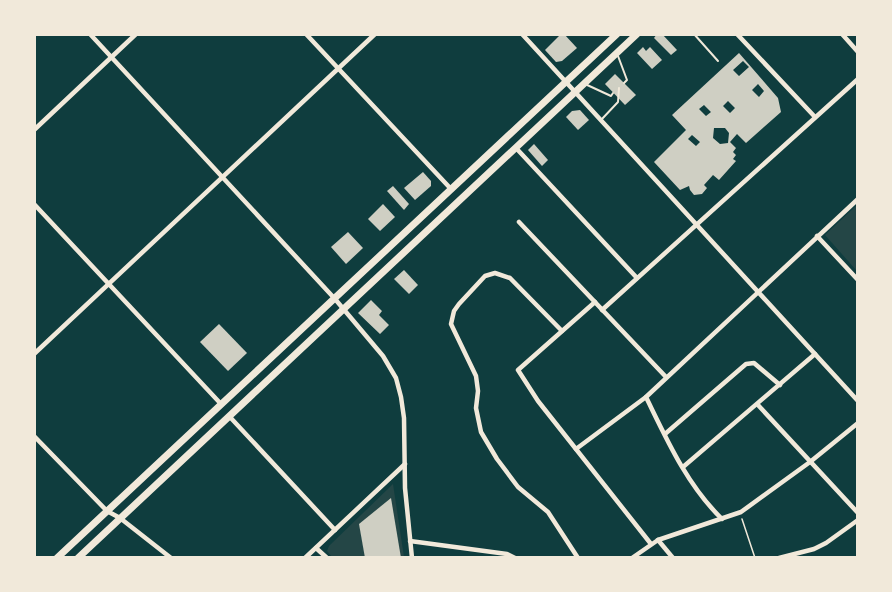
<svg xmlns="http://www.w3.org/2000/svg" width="892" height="592" font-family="'Open Sans',sans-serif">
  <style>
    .green { fill: #244646 }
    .building { fill: #cfcfc3; fill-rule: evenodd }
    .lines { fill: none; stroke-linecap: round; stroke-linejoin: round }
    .path { stroke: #f1e9da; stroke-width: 1.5 }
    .service { stroke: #f1e9da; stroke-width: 2 }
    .minor { stroke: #f1e9da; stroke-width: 4.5 }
    .secondary { stroke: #f1e9da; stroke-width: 7 }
  </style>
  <rect width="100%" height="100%" fill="#0f3d3e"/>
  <g class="green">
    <path d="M857,205V271L825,235Z"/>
    <path d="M393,484L404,557H332L327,551L329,546Z"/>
  </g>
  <g class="building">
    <path d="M561,34H564L577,48L562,61L556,62L545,50Z"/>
    <path d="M657,34H662L677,50L671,55L654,38Z"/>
    <path d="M643,47L646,51L650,47L662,60L652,69L637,53Z"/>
    <path d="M739,53L778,98L781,112L746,143L737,134L730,142L736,148L733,152L736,155L733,159L736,161L719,180L713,175L704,185L707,188L702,194L694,195L690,190L689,186L680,190L654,162L686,130L672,115ZM743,61L749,67L739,76L733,70ZM758,84L764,91L759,97L752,90ZM728,101L735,108L730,113L723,106ZM704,105L711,112L706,116L699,109ZM714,128H725L729,133L728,143L720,144L713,138ZM692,135L700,142L696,146L688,139Z"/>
    <path d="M615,74L636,95L625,105L605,84Z"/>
    <path d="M580,110L589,120L578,130L566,117L572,111Z"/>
    <path d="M534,144L548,160L542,166L528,150Z"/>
    <path d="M423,172L431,181V186L415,200L404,188Z"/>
    <path d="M393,186L409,204L404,210L387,191Z"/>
    <path d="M383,204L395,217L380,231L368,219Z"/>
    <path d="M348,232L363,248L346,264L331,247Z"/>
    <path d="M404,270L418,285L409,294L394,279Z"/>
    <path d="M371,300L382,311L379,315L389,325L380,334L358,313Z"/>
    <path d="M219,324L247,353L228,371L200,342Z"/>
    <path d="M391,498L401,558H365L359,524Z"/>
  </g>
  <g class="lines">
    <path class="path" d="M742,519L755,558"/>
    <g class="service">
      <path d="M694,34L718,61"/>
      <path d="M618,56L627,80L624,83"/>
      <path d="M585,84L611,96L613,93"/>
      <path d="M601,120L618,102L619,88"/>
    </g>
    <g class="minor">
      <path d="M90,34L335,299L383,356L396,378L401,397L404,418L405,488L412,558"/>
      <path d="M306,34L451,189"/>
      <path d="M522,34L858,401"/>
      <path d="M737,34L815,117"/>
      <path d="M842,34L858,52"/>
      <path d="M34,130L136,34"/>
      <path d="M516,148L637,278"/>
      <path d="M34,204L221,404"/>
      <path d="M519,222L666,377"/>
      <path d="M817,236L858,280"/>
      <path d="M595,302L518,370L538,401L651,544"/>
      <path d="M602,310L858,79"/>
      <path d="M562,331L510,278L495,273L485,276L459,304L454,311L451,324L476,376L478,391L476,408L481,432L497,459L518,487L548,512L578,558"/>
      <path d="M34,354L375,34"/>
      <path d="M646,397C667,440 687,485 722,519"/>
      <path d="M758,405L858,513"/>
      <path d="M229,416L335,530"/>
      <path d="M665,434L746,364L754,363L780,385"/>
      <path d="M34,436L107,511L120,518L171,558"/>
      <path d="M576,449L646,397L858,199"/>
      <path d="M683,467L815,354"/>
      <path d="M658,540L673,558"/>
      <path d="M410,541L507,554L515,558"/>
      <path d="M316,548L327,558"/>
      <path d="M305,558L405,464"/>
      <path d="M632,558L658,540L741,512L810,462L858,423"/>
      <path d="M779,558L814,549L826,543L858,520"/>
    </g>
    <g class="secondary">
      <path d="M57,558L617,34"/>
      <path d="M78,558L637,34"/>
    </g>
  </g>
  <rect width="892" height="592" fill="none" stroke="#f1e9da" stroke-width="72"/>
</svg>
